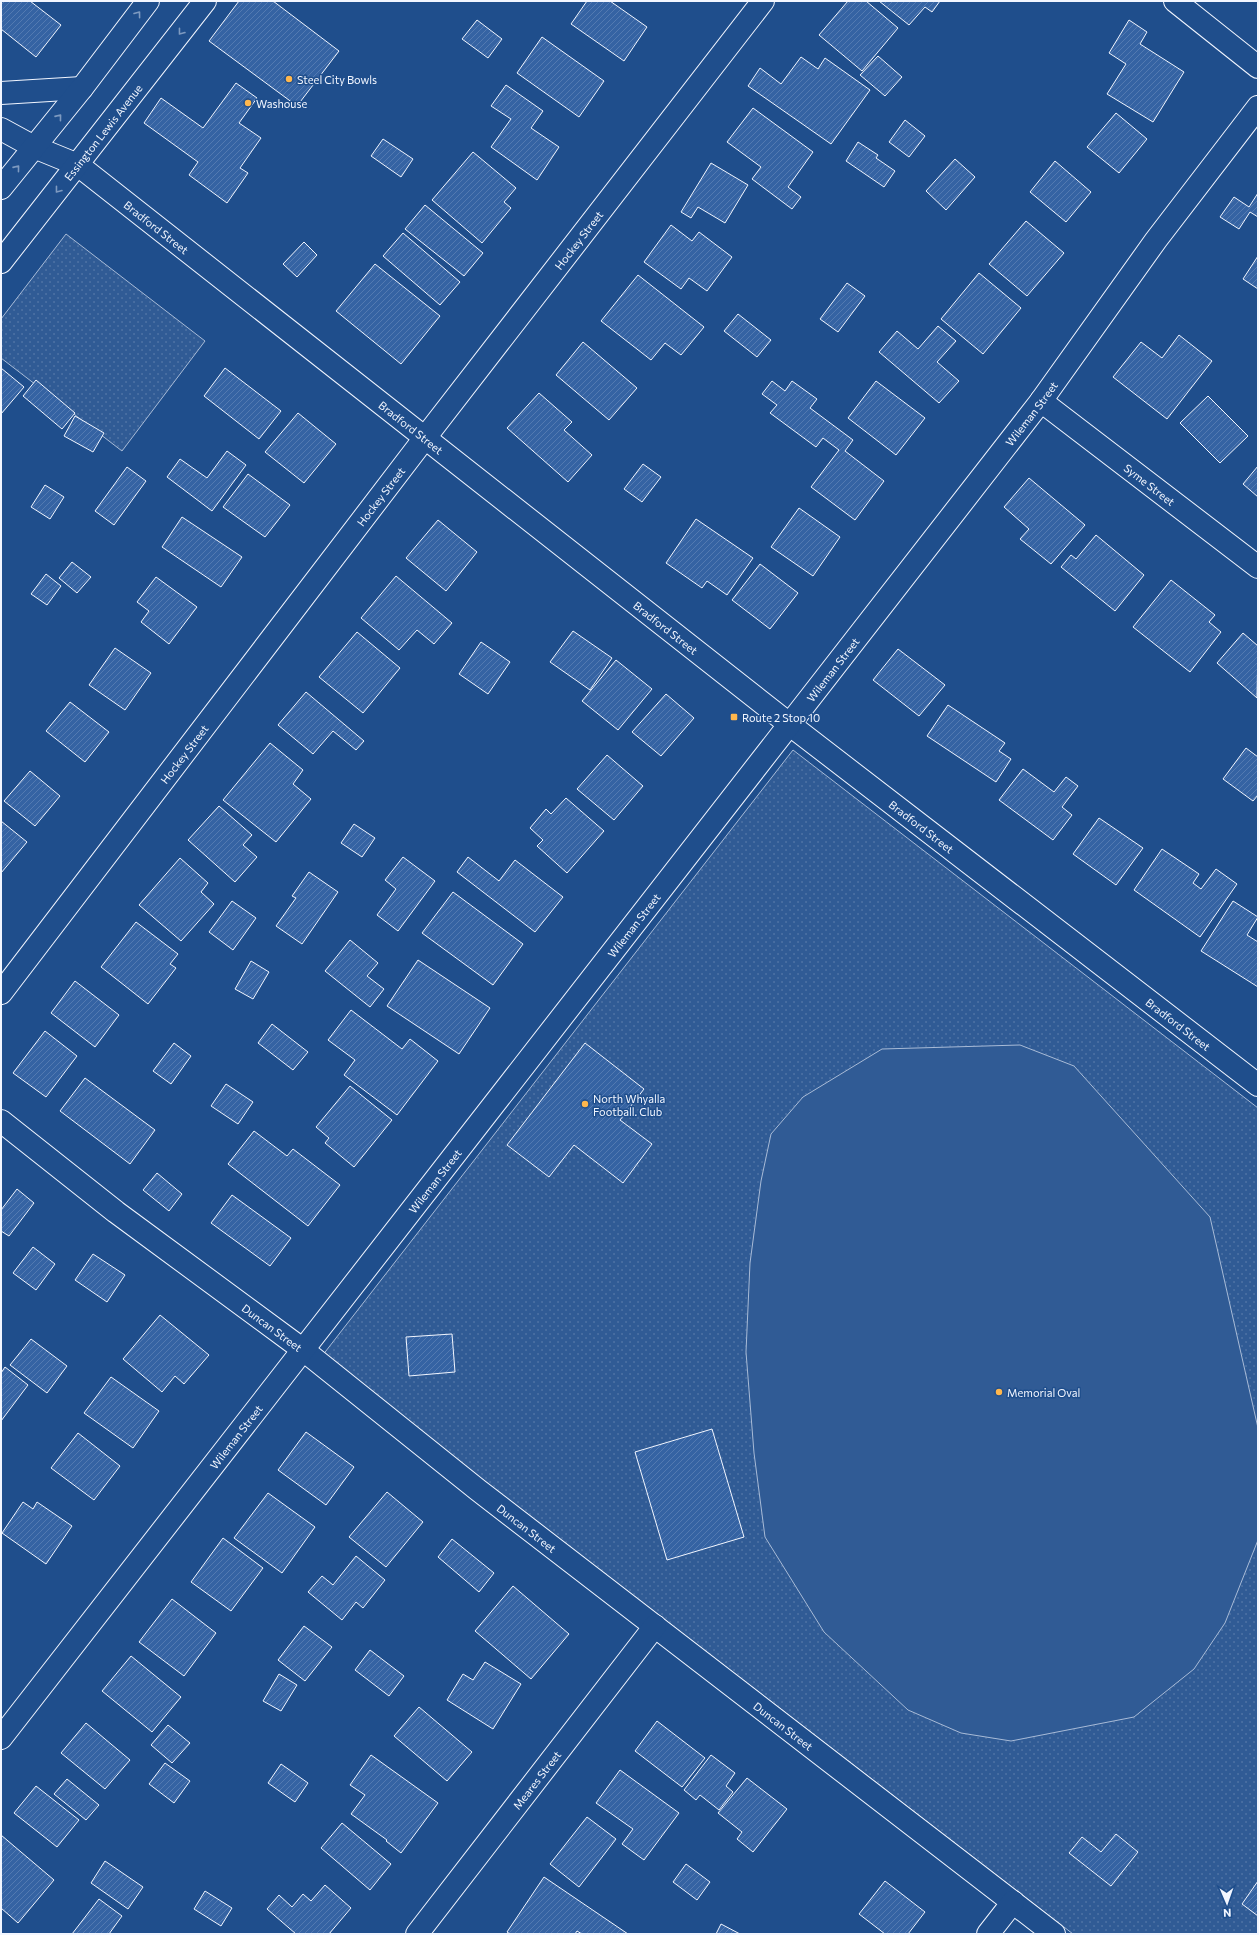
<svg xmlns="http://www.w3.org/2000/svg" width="1259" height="1935" font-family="Commissioner,sans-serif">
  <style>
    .grass { fill: url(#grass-dots); stroke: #a8bbd7 }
    .garden { fill: #305b95; stroke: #a8bbd7 }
    .building { fill: url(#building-hatch); stroke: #f2f6ff }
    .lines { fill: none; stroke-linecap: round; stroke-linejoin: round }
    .minor-casing { stroke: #f2f6ff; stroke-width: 24 }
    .tertiary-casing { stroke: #f2f6ff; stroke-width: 24 }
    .minor { stroke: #1f4e8c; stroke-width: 22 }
    .tertiary { stroke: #1f4e8c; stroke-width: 22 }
    .oneway { stroke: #7e9ac0 }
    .poi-dot { fill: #ffb74d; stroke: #1f4e8c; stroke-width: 1.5 }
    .labels { text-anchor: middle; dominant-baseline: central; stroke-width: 3; stroke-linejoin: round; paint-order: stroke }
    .poi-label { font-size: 11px; fill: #f2f6ff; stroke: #1f4e8c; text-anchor: start }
    .street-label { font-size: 11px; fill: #f2f6ff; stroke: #1f4e8c }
  </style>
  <defs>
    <pattern id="grass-dots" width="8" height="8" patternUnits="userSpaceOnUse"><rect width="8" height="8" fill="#305b95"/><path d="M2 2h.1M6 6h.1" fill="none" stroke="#4e73a5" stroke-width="1.8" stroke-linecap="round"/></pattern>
    <pattern id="building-hatch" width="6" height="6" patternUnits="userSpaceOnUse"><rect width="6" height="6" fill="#3563a3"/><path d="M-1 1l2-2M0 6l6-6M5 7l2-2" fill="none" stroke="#537ab1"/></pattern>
  </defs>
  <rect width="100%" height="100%" fill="#1f4e8c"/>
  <g class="grass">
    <path d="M66,234L205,341L122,451L1,358V319Z"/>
    <path d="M793,750L1258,1108V1934H1073L322,1356Z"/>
  </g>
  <path class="garden" d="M1020,1045L1074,1066L1210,1217L1258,1428V1540L1225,1623L1194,1669L1134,1717L1011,1741L961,1733L908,1710L824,1632L765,1537L754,1453L746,1352L750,1263L761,1181L771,1134L803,1097L882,1049Z"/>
  <g class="building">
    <path d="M1,1H30L61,25L36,57L1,29Z"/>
    <path d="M239,1H273L339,51L297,106L209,41Z"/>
    <path d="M587,1H610L647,27L624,61L571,24Z"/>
    <path d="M848,1H866L898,28L862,71L819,35Z"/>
    <path d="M879,1H940L932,12L925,7L909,25Z"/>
    <path d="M477,20L502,39L488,58L462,39Z"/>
    <path d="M1129,20L1147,32L1140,44L1184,72L1153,122L1107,94L1126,64L1109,53Z"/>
    <path d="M542,37L604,81L579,117L517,73Z"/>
    <path d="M878,56L902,77L885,96L860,75Z"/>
    <path d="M801,57L818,69L825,58L870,90L831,144L748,86L760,68L781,84Z"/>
    <path d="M236,83L257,98L239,123L261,138L240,168L248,173L227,203L189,175L198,162L144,123L161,98L203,128Z"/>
    <path d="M506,85L543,111L531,128L559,147L537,180L491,147L511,119L491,106Z"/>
    <path d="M753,108L813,152L788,187L801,197L792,209L752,179L761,167L727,142Z"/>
    <path d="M1116,113L1147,139L1119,173L1087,147Z"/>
    <path d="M905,120L925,136L909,157L889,142Z"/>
    <path d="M383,139L413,159L401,177L371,156Z"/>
    <path d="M858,142L878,155L876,158L895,171L884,187L846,161Z"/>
    <path d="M473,152L516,188L504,202L511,208L482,243L432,200Z"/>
    <path d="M955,159L975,177L946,210L926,191Z"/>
    <path d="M1055,161L1091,192L1066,222L1030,192Z"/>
    <path d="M711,163L748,185L725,223L698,207L691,218L681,212Z"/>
    <path d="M1258,193V217L1250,212L1239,229L1220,217L1234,197L1249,207Z"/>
    <path d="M425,205L483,253L464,276L405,229Z"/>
    <path d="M1026,221L1064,253L1027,296L989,264Z"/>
    <path d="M671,225L692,241L699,232L732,257L707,291L689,278L681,289L644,262Z"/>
    <path d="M403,233L460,282L440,305L383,256Z"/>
    <path d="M304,242L317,255L297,277L283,264Z"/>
    <path d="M1258,256V289L1243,279Z"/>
    <path d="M375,264L440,316L401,364L336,311Z"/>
    <path d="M979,273L1021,308L983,354L941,319Z"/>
    <path d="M638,275L704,327L681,355L665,343L651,360L601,321Z"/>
    <path d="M847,283L865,296L838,332L820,319Z"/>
    <path d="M738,314L771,340L757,357L724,331Z"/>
    <path d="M938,326L956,341L937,362L959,381L939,403L879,352L897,331L918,349Z"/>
    <path d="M1179,335L1212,361L1167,419L1113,377L1141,342L1162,358Z"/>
    <path d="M583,342L637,388L609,420L556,375Z"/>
    <path d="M1,368L24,387L1,414Z"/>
    <path d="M225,368L281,411L259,439L204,396Z"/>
    <path d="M36,380L75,413L62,429L23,396Z"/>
    <path d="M772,381L785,391L792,381L817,399L810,408L853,440L845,451L884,481L855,520L811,487L839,450L823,438L816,447L770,413L777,405L762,394Z"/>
    <path d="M876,381L925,418L896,455L848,418Z"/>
    <path d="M539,393L572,422L564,430L592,455L568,482L507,428Z"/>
    <path d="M1208,396L1248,436L1220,463L1180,423Z"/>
    <path d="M298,413L336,444L304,483L265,452Z"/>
    <path d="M75,416L104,433L93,452L64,436Z"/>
    <path d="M227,451L246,465L212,511L167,477L180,459L207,478Z"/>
    <path d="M643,464L661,477L642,502L624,489Z"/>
    <path d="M1258,466V497L1243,484Z"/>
    <path d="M127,467L146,481L114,525L95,511Z"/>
    <path d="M248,474L290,505L265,537L223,507Z"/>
    <path d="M1029,478L1085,525L1051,564L1020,539L1029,529L1004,507Z"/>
    <path d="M45,485L64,497L50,519L31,507Z"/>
    <path d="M799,508L840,537L813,576L771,547Z"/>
    <path d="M182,517L242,557L221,587L162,547Z"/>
    <path d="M696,519L753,558L727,595L707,581L702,588L666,563Z"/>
    <path d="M438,520L477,552L446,591L406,558Z"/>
    <path d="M1096,535L1144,575L1115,611L1061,567L1071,555L1076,559Z"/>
    <path d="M72,562L91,577L77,593L59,578Z"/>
    <path d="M760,564L798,593L770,629L732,600Z"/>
    <path d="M46,574L61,586L47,605L31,594Z"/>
    <path d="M396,576L452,623L434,644L417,630L399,650L361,618Z"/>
    <path d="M156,577L197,607L169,644L141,622L149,611L137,602Z"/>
    <path d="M1171,580L1215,615L1209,622L1221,632L1190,672L1133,627Z"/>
    <path d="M573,631L612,658L590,690L550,662Z"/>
    <path d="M357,632L400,668L363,713L319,677Z"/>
    <path d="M1243,633L1258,646L1257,698L1217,663Z"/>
    <path d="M481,642L510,662L488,694L459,674Z"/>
    <path d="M115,648L151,673L125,710L89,685Z"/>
    <path d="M898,649L945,685L919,716L873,680Z"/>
    <path d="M616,660L652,689L618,730L582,701Z"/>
    <path d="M306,692L364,741L356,750L333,731L313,754L278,725Z"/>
    <path d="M666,694L694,718L661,756L632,732Z"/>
    <path d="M70,702L109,732L85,762L46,731Z"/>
    <path d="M948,705L1005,743L999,751L1011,759L996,782L927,736Z"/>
    <path d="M270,743L303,770L293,784L311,799L276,842L223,800Z"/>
    <path d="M1246,748L1258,757V795L1253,801L1223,779Z"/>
    <path d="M607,755L643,786L614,820L577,789Z"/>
    <path d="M1023,769L1054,792L1066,777L1078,786L1062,807L1072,815L1053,840L999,800Z"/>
    <path d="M30,771L60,796L35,826L4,801Z"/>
    <path d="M566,798L604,831L567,873L537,846L543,840L530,828L546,809L551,814Z"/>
    <path d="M219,806L252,835L243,845L257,857L235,882L188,840Z"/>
    <path d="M1099,818L1143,848L1116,885L1073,854Z"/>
    <path d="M1,821L27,842L1,873Z"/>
    <path d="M354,824L375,838L362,857L341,843Z"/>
    <path d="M1162,849L1199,874L1193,883L1201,889L1216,869L1237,884L1200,937L1134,890Z"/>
    <path d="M403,857L435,881L398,931L377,915L396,889L385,880Z"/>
    <path d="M468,857L499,881L515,860L563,897L535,932L457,872Z"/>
    <path d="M180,858L208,883L201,892L214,904L181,941L139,905Z"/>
    <path d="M309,872L338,892L302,944L276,926L296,898L292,896Z"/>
    <path d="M453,892L523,944L493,985L422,933Z"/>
    <path d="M232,901L256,918L233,950L209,932Z"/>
    <path d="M1233,901L1258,917L1247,935L1258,942V987L1201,951Z"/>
    <path d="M136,922L178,954L170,964L176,968L148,1004L101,967Z"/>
    <path d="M350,940L378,963L367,976L384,989L370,1007L325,971Z"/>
    <path d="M418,960L490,1008L459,1054L387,1006Z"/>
    <path d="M251,961L269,972L253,999L235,989Z"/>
    <path d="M75,981L119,1015L95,1047L51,1013Z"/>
    <path d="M351,1010L402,1049L410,1039L438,1061L397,1115L344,1075L355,1060L328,1040Z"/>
    <path d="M272,1024L308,1052L293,1070L258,1043Z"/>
    <path d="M45,1031L77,1056L46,1097L13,1073Z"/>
    <path d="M174,1043L191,1056L171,1084L153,1071Z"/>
    <path d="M585,1043L644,1089L620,1120L652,1144L623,1183L574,1145L549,1177L507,1145Z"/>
    <path d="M85,1078L155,1130L130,1164L60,1111Z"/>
    <path d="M226,1084L253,1102L238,1124L211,1106Z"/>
    <path d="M350,1086L392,1120L354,1167L325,1143L329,1138L316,1127Z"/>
    <path d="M254,1131L287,1156L293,1149L340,1185L308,1226L228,1164Z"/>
    <path d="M157,1173L182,1194L169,1211L143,1190Z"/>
    <path d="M17,1189L34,1203L9,1236L1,1231V1210Z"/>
    <path d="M232,1195L291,1238L270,1266L211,1223Z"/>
    <path d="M33,1247L55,1264L36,1290L13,1273Z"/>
    <path d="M93,1254L125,1275L107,1302L75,1280Z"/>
    <path d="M160,1315L209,1355L184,1384L175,1376L162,1392L123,1359Z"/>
    <path d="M452,1334L455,1372L409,1376L406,1337Z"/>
    <path d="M31,1339L67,1366L47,1393L10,1365Z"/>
    <path d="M5,1367L28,1385L1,1421V1373Z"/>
    <path d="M111,1377L159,1411L133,1448L84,1413Z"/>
    <path d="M712,1429L744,1537L667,1560L635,1452Z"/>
    <path d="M306,1432L354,1467L326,1505L278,1470Z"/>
    <path d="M78,1433L120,1466L94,1500L51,1468Z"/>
    <path d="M387,1492L423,1522L386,1567L349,1537Z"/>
    <path d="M268,1493L315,1527L282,1573L234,1538Z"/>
    <path d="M23,1502L33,1509L37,1502L72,1526L46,1564L2,1533Z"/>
    <path d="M223,1538L263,1568L231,1611L191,1582Z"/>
    <path d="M452,1539L494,1573L479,1592L438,1557Z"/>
    <path d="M356,1556L385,1580L363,1608L356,1602L342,1620L308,1592L322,1576L333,1585Z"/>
    <path d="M513,1586L569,1634L531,1679L475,1631Z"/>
    <path d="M172,1599L216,1633L184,1676L139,1642Z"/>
    <path d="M304,1626L332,1647L305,1681L278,1660Z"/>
    <path d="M370,1650L404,1676L389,1696L355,1670Z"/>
    <path d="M131,1656L181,1697L152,1732L102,1691Z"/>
    <path d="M485,1662L521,1684L493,1729L447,1700L463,1674L473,1680Z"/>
    <path d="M279,1674L297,1685L281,1711L263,1701Z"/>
    <path d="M419,1707L472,1752L447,1781L394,1736Z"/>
    <path d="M657,1721L705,1758L682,1787L635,1751Z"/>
    <path d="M86,1723L130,1760L105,1789L61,1753Z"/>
    <path d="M168,1725L190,1743L172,1763L151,1745Z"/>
    <path d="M371,1755L438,1803L401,1853L386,1841L387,1840L351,1814L365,1795L350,1785Z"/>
    <path d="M711,1755L735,1773L726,1786L733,1792L719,1810L700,1795L696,1800L684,1790Z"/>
    <path d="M165,1763L190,1781L174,1803L149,1784Z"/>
    <path d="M281,1764L308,1783L295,1802L268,1783Z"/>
    <path d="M620,1770L679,1813L644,1860L622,1844L633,1829L596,1803Z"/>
    <path d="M747,1778L787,1809L753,1852L737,1839L742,1832L718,1813Z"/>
    <path d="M67,1779L99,1805L86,1820L54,1794Z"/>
    <path d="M36,1786L79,1820L57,1847L14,1813Z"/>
    <path d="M587,1817L616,1839L579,1887L550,1864Z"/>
    <path d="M342,1823L391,1864L370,1890L321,1848Z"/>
    <path d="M1116,1834L1138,1852L1111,1886L1069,1853L1082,1837L1101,1852Z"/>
    <path d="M1,1835L54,1880L18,1923L1,1908Z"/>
    <path d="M105,1861L143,1887L128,1909L91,1883Z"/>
    <path d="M686,1864L710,1882L697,1900L673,1882Z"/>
    <path d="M544,1877L628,1934H582L577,1931L575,1934H510L507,1932Z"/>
    <path d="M885,1881L925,1912L908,1934H885L859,1914Z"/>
    <path d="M1258,1881V1916L1242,1904Z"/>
    <path d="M325,1885L351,1908L329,1934H296L267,1909L279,1895L292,1907L303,1894L311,1901Z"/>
    <path d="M205,1891L232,1908L221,1926L194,1909Z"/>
    <path d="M99,1899L122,1916L109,1934H72Z"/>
    <path d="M721,1924L740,1934H716Z"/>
  </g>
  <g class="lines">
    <defs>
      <g id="minor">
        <path d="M1175,1L1258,67"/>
        <path d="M1,93L82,88"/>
        <path d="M1,129L34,147"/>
        <path id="s1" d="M78,165L789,724L1258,1085"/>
        <path id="s2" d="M1041,401L1258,567"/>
        <path id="s3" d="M1,993L424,439L763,1"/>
        <path id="s4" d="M1,1121L116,1212L302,1349L478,1490L1054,1934"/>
        <path id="s5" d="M1,1738L1041,401L1156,240L1258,107"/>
        <path id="s6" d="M417,1934L655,1626"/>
        <path d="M988,1934L1013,1902"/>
      </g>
      <g id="tertiary">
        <path d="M34,147L78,165"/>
        <path d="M1,188L82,88L148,1"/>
        <path id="s7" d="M1,262L205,1"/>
      </g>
    </defs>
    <use href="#minor" class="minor-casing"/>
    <use href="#tertiary" class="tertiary-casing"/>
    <use href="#minor" class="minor"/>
    <use href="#tertiary" class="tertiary"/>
  </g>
  <defs><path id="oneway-chevron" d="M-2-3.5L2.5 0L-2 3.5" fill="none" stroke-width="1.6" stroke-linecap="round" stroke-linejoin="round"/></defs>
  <g class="oneway">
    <use href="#oneway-chevron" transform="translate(138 14) rotate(-53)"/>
    <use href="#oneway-chevron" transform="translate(181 32) rotate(128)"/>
    <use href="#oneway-chevron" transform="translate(59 117) rotate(-51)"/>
    <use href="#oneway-chevron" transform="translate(17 168) rotate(-51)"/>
    <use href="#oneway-chevron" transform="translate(58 190) rotate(128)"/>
  </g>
  <g class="poi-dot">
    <circle cx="289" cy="79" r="4"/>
    <circle cx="248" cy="103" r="4"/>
    <rect x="730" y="713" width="8" height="8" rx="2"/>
    <circle cx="585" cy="1104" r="4"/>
    <circle cx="999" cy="1392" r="4"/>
  </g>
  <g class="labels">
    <g class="poi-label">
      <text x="297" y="79">Steel City Bowls</text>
      <text x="256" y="103">Washouse</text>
      <text x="742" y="717">Route 2 Stop 10</text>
      <text x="593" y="1098">North Whyalla<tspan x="593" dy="13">Football. Club</tspan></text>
      <text x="1007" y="1392">Memorial Oval</text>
    </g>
    <g class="street-label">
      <text stroke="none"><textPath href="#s7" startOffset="165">Essington Lewis Avenue</textPath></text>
      <text stroke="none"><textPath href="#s1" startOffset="100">Bradford Street</textPath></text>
      <text stroke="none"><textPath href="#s3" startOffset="949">Hockey Street</textPath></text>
      <text stroke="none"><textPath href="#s5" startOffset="1678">Wileman Street</textPath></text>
      <text stroke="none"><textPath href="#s1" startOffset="424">Bradford Street</textPath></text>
      <text stroke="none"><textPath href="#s2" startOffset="137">Syme Street</textPath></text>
      <text stroke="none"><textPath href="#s3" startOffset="625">Hockey Street</textPath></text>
      <text stroke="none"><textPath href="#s1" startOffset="748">Bradford Street</textPath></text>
      <text stroke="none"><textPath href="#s5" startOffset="1354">Wileman Street</textPath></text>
      <text stroke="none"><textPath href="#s3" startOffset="301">Hockey Street</textPath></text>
      <text stroke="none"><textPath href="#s1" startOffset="1072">Bradford Street</textPath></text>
      <text stroke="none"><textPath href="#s5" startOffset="1030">Wileman Street</textPath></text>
      <text stroke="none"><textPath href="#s1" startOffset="1396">Bradford Street</textPath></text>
      <text stroke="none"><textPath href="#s5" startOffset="706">Wileman Street</textPath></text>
      <text stroke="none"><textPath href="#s4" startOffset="341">Duncan Street</textPath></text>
      <text stroke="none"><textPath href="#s5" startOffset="382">Wileman Street</textPath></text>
      <text stroke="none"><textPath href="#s4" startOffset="665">Duncan Street</textPath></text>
      <text stroke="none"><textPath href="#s4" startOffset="989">Duncan Street</textPath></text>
      <text stroke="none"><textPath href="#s6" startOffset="195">Meares Street</textPath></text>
    </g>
  </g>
  <rect width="1259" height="1935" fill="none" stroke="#f2f6ff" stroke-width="4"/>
  <g transform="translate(1227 1903) rotate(178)" stroke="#1f4e8c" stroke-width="3" paint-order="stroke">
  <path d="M0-3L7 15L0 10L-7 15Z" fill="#f2f6ff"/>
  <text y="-6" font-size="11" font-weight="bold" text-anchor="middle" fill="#f2f6ff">N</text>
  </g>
</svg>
